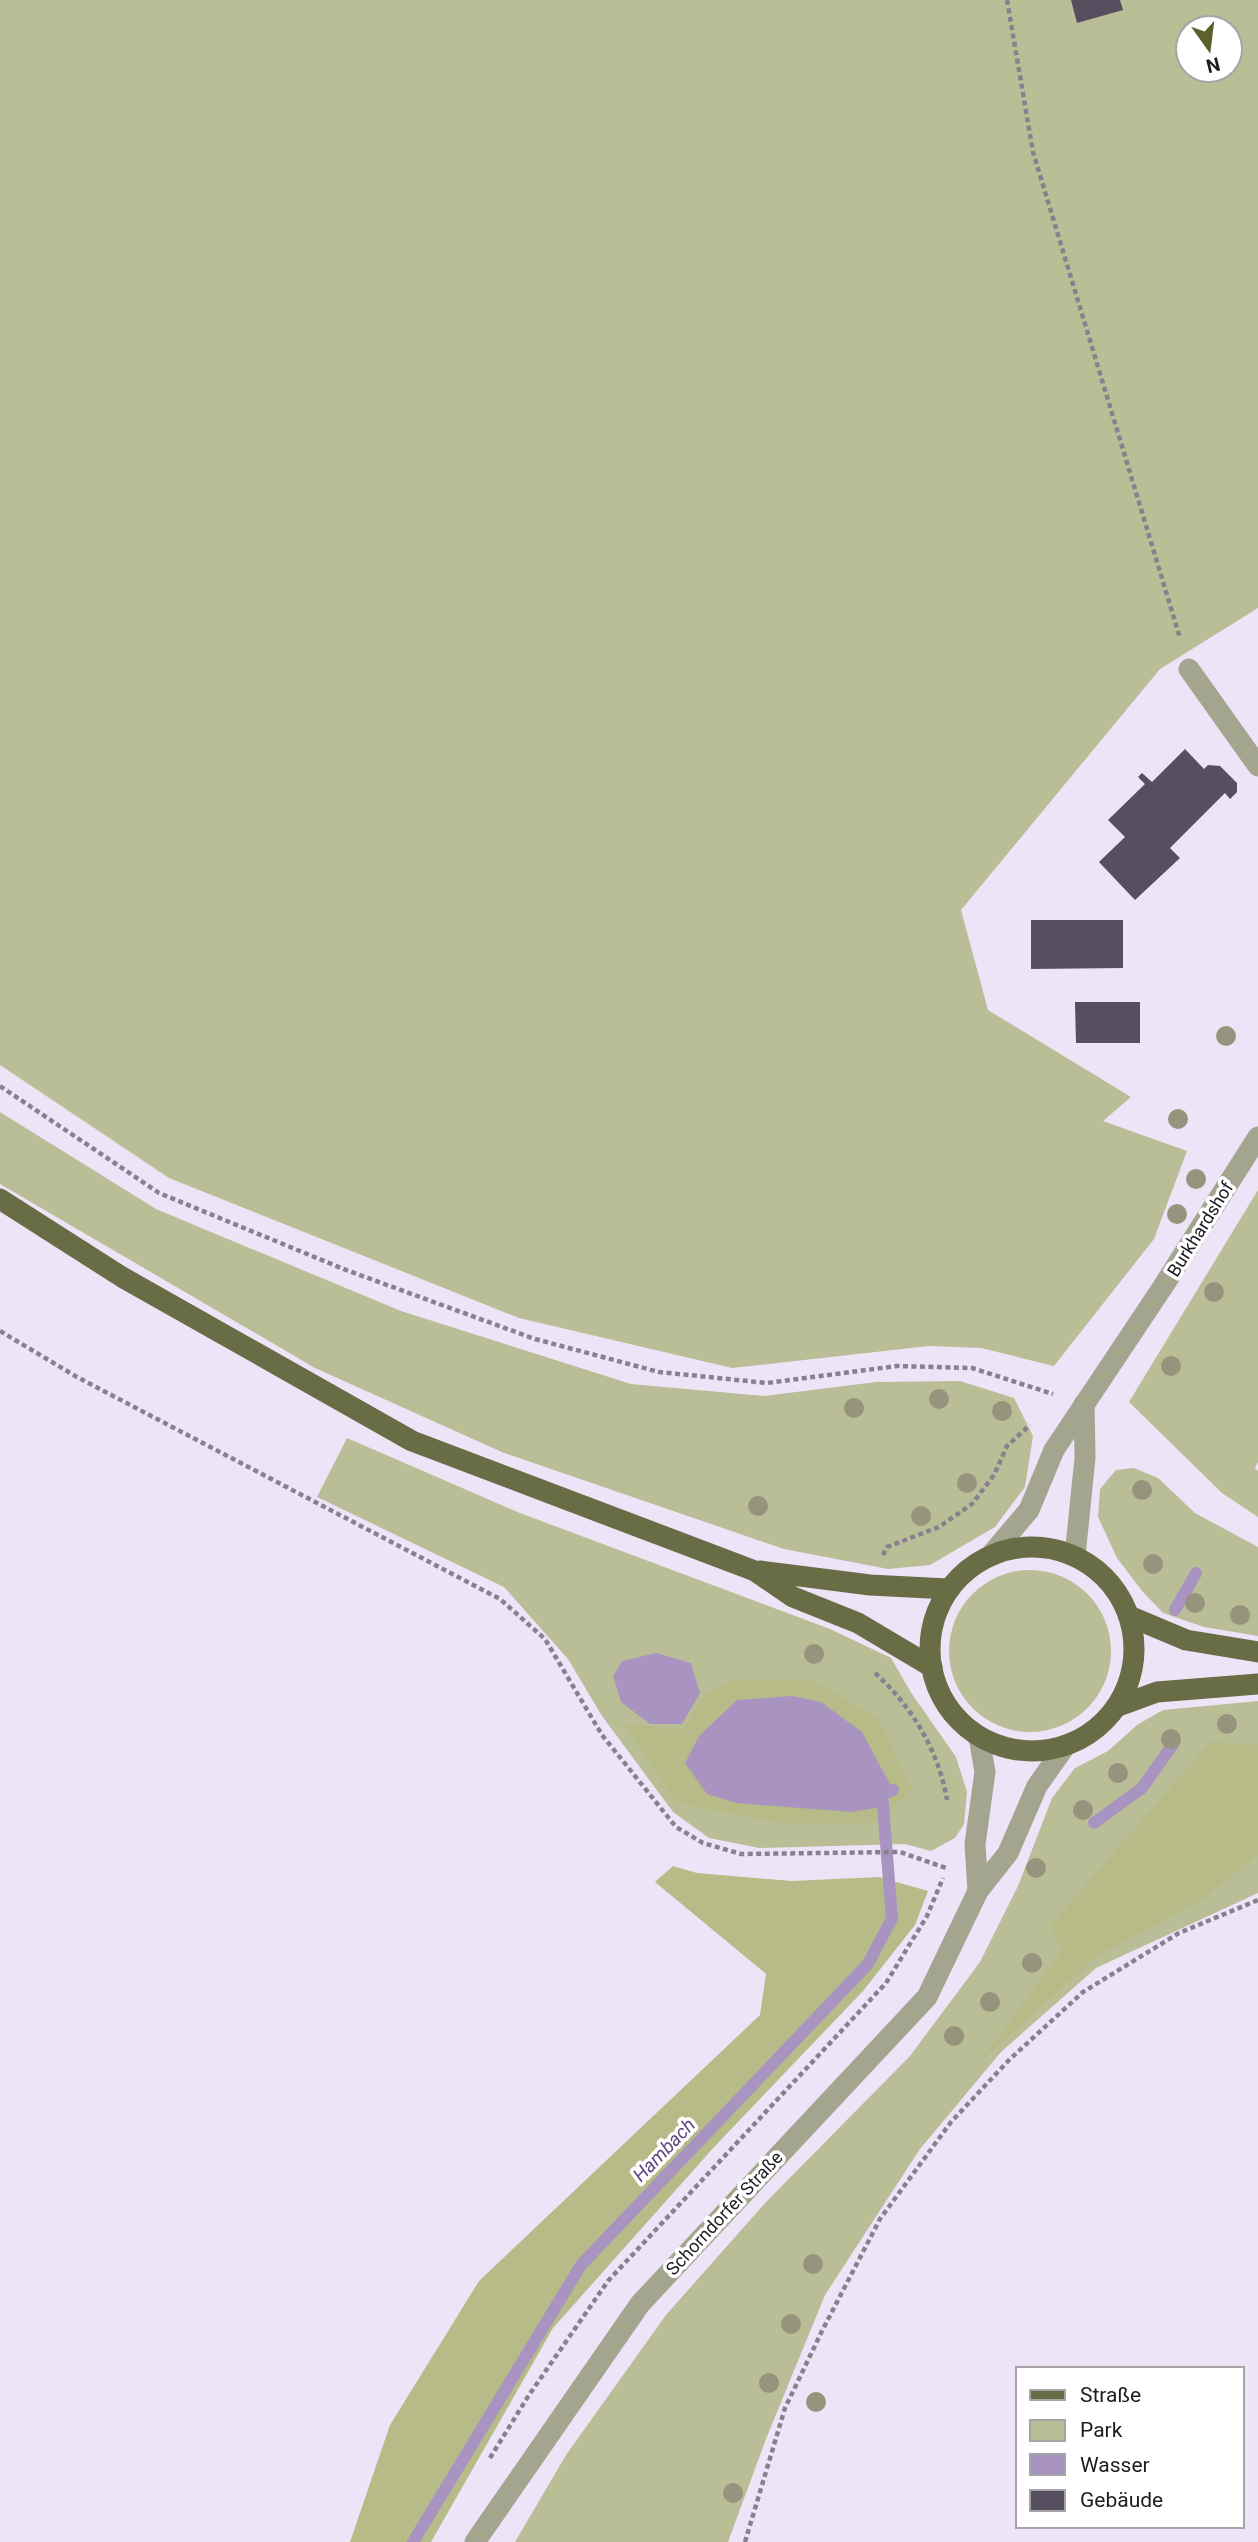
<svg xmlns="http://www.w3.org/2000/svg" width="1258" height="2542" font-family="Roboto,sans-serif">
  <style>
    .green { fill: #babe96; fill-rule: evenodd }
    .forest { fill: #b6bb88 }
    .water { fill: #a994c1 }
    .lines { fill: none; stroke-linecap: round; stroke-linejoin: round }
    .stream { stroke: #a994c1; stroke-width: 12 }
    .building { fill: #574f60 }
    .path { stroke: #87818f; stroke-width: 4.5; stroke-dasharray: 5 3.5; stroke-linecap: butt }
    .minor { stroke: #a3a58f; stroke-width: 21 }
    .major { stroke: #696d45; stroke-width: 21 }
    .tree { fill: #96947c }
    .labels { text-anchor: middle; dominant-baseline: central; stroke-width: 7; stroke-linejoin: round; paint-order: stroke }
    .street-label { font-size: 18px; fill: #1e1b22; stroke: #fff }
    .water-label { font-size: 19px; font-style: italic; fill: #634580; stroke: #fff }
  </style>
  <rect width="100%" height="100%" fill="#ede4f8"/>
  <g class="green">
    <path d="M0,0H1258V608L1160,669L961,910L988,1010L1131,1097L1103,1121L1187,1151L1154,1239L1054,1366L981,1348L929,1346L732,1368L519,1318L169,1178L0,1065ZM1188,28H1230V70H1188Z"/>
    <path d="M0,1112L156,1209L401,1311L631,1384L764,1396L876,1382L960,1381L1014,1398L1033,1436L1025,1487L995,1527L930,1565L888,1569L784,1549L504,1453L315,1368L0,1184Z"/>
    <path d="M1258,1190V1462L1255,1468L1258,1471V1517L1222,1493L1129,1402Z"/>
    <path d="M347,1438L520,1513L830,1629L891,1658L912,1694L956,1757L967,1792L964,1824L955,1838L931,1851L905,1844L759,1848L709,1838L673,1812L602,1716L568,1659L504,1587L317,1497Z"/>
    <path d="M1134,1468L1158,1478L1195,1513L1258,1547V1636L1204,1627L1163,1613L1142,1591L1117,1558L1098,1517L1100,1489L1116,1470Z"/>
    <circle cx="1030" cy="1651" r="81"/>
    <path d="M1258,1701V1893L1096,1968L1001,2052L920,2149L825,2295L766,2439L728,2542H515L566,2455L666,2315L766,2202L910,2056L980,1962L1018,1886L1052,1798L1075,1768L1108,1751L1137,1725L1163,1710Z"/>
  </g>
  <g class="forest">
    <path d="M810,1679L878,1718L912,1788L879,1823L787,1824L677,1803L623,1723L682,1730L706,1694L734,1680Z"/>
    <path d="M1210,1742L1258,1745V1854L1202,1900L1097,1956L980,2062L1062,1950L1050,1926Z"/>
    <path d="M673,1866L697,1873L792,1881L879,1877L928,1891L915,1925L863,1991L715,2146L553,2328L431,2542H350L390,2425L479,2281L760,2015L766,1974L655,1882Z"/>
  </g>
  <g class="water">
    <path d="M656,1653L691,1663L700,1693L682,1724H650L621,1702L613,1676L622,1661Z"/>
    <path d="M792,1696L821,1702L862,1732L893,1790L882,1807L851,1812L737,1803L707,1794L685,1763L699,1736L737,1700Z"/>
  </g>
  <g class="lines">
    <g class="stream">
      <path d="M1175,1610L1196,1573"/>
      <path d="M1094,1823L1142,1788L1174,1743"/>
      <path d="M413,2542L581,2265L868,1964L892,1918L882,1794L893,1790"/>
    </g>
  </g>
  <g class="building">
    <path d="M1071,0H1120L1123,10L1077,23Z"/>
    <path d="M1185,749L1204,769L1208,765L1220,766L1237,783V792L1230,799L1225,793L1170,848L1180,858L1135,900L1099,862L1125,837L1108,820L1145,784L1138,777L1142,773L1152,782Z"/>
    <path d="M1031,920H1123V968L1031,969Z"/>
    <path d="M1075,1002H1140V1043H1076Z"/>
  </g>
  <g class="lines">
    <g class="path">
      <path d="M1007,0L1033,152L1180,638"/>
      <path d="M0,1086L159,1193L346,1270L535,1339L659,1372L767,1383L897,1366L972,1368L1053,1394"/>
      <path d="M0,1331L77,1377L500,1599L545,1639L602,1735L676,1827L703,1843L741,1854L900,1852L946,1868"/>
      <path d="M883,1555L887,1547L939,1527L972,1504L994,1475L1007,1446L1030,1425"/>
      <path d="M875,1673C912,1706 939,1752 947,1800"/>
      <path d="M490,2458L529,2395L608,2281L886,1983L927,1916L943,1878"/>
      <path d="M745,2542L785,2408L822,2331L880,2219L951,2122L1010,2059L1083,1992L1179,1933L1258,1900"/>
    </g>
    <g class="minor">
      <path d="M1189,669L1258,766"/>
      <path d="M990,1556L1029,1510L1054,1450L1164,1285L1258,1137"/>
      <path d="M1075,1556L1085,1458L1084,1404"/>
      <path d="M978,1891L975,1844L985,1772L979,1737"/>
      <path d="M475,2542L640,2304L927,1997L978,1891L1008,1853L1037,1786L1066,1745"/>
    </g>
    <g class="major">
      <path d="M0,1199L122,1277L412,1441L755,1571L793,1597L858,1623L932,1667"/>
      <circle cx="1032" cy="1649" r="102"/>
      <path d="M760,1571L870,1585L948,1589"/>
      <path d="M1129,1616L1186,1640L1258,1652"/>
      <path d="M1116,1707L1157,1692L1258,1684"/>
    </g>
  </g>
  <g class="tree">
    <circle cx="1226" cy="1036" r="10"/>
    <circle cx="1178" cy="1119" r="10"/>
    <circle cx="1196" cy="1179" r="10"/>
    <circle cx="1177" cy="1214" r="10"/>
    <circle cx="1214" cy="1292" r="10"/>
    <circle cx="1171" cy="1366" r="10"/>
    <circle cx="939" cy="1399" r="10"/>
    <circle cx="854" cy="1408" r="10"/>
    <circle cx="1002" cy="1411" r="10"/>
    <circle cx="967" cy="1483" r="10"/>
    <circle cx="1142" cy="1490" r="10"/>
    <circle cx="758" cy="1506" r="10"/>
    <circle cx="921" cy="1516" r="10"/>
    <circle cx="1153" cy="1564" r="10"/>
    <circle cx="1195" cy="1603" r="10"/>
    <circle cx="1240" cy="1615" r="10"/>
    <circle cx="814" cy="1654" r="10"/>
    <circle cx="1227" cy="1724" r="10"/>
    <circle cx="1171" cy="1739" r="10"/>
    <circle cx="1118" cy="1773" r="10"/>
    <circle cx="1083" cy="1810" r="10"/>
    <circle cx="1036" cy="1868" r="10"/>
    <circle cx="1032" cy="1963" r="10"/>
    <circle cx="990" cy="2002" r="10"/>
    <circle cx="954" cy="2036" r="10"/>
    <circle cx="813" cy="2264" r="10"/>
    <circle cx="791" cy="2324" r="10"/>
    <circle cx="769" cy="2383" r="10"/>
    <circle cx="816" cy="2402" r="10"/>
    <circle cx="733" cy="2493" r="10"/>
  </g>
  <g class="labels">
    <g class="street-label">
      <text transform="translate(1200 1229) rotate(-58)">Burkhardshof</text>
      <text transform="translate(724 2213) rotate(-47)">Schorndorfer Straße</text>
    </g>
    <g class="water-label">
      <text transform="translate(664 2150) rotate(-46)">Hambach</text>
    </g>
  </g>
  <rect x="1016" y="2367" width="228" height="161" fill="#ffffff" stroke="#a5a4a7" stroke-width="2"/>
  <rect x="1030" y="2390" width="35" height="10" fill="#696d45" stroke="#a5a4a7" stroke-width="2"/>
  <text x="1080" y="2402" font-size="21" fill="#1e1b22">Straße</text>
  <rect x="1030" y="2420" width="35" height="21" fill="#babe96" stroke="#a5a4a7" stroke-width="2"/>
  <text x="1080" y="2437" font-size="21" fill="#1e1b22">Park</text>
  <rect x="1030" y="2454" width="35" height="21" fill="#a994c1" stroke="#a5a4a7" stroke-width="2"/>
  <text x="1080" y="2472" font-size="21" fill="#1e1b22">Wasser</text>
  <rect x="1030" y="2490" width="35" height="21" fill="#574f60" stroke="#a5a4a7" stroke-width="2"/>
  <text x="1080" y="2507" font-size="21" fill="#1e1b22">Gebäude</text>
  <g transform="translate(1209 49) rotate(166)"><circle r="33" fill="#ffffff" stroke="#a5a4a7" stroke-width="2"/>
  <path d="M0-5L12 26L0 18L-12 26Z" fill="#5c602d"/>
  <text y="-10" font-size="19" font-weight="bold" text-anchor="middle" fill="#1e1b22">N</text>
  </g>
</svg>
